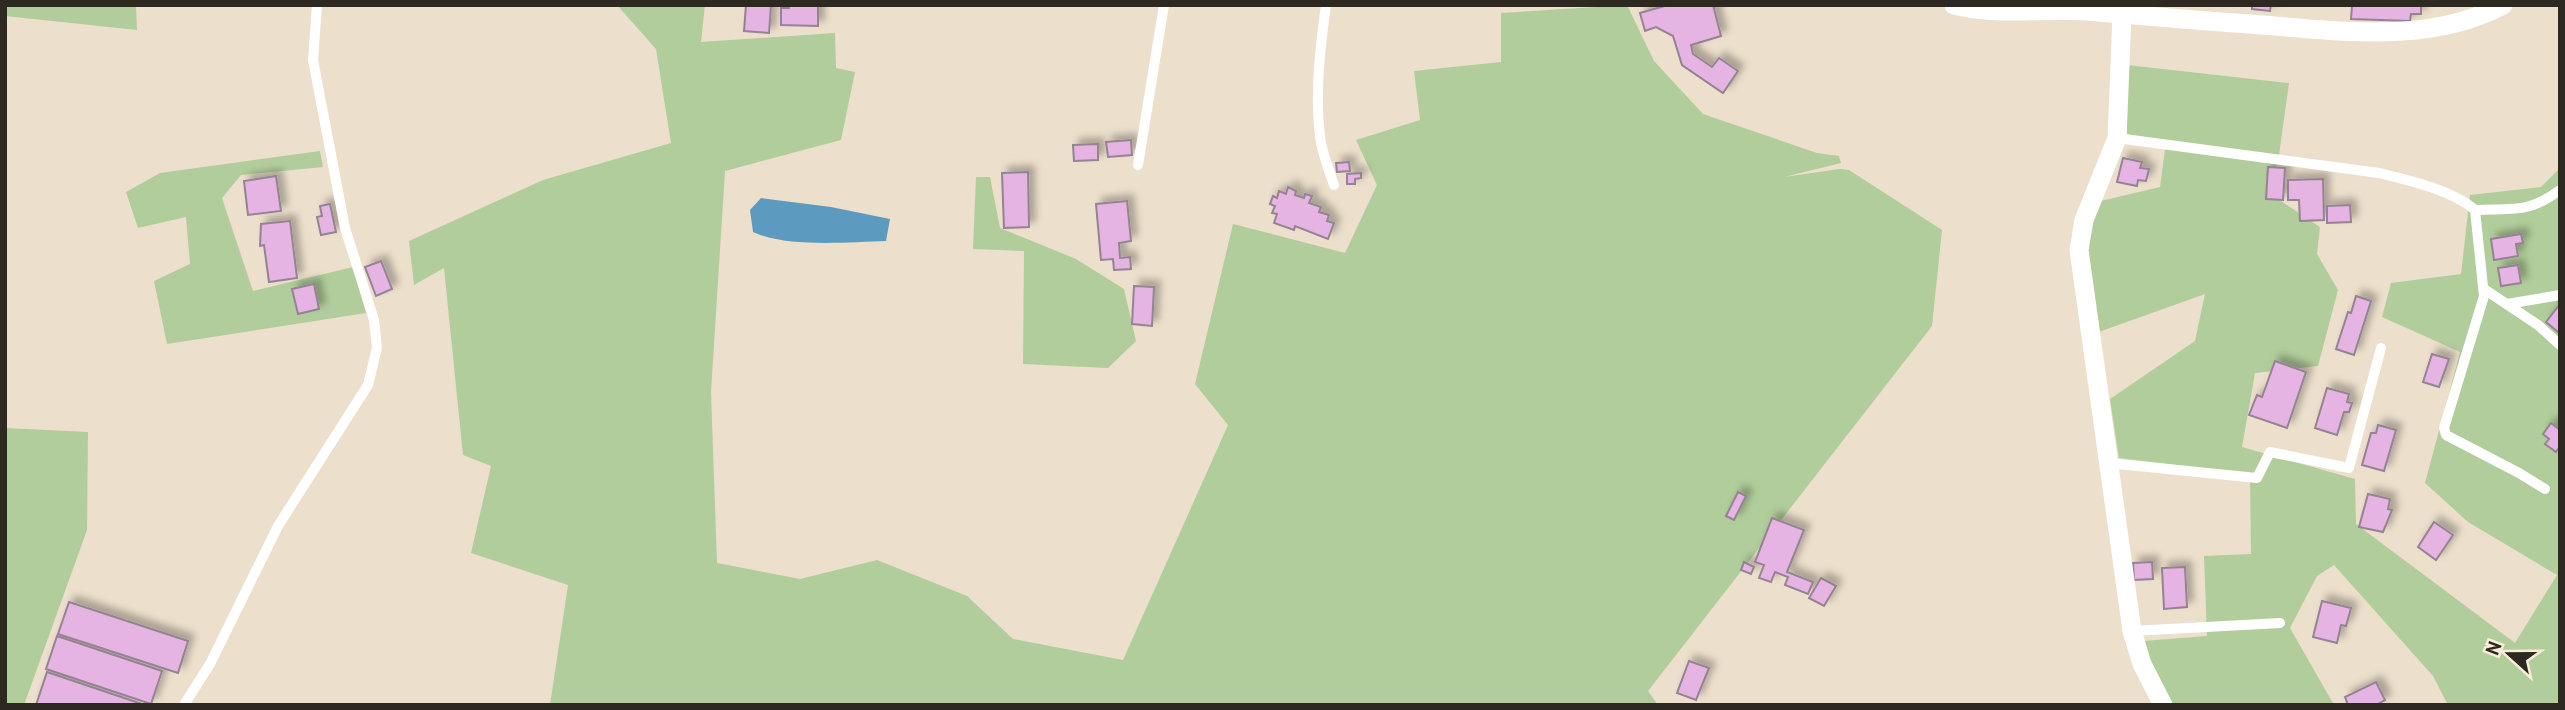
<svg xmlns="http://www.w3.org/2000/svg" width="2565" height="710" font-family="'PT Sans',sans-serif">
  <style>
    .green { fill: #b1cd9b }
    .water { fill: #5c9bbf }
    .building { fill: #e6b4e2; stroke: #948393; stroke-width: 2; filter: url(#shadow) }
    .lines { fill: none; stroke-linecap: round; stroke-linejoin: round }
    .lane { stroke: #fff; stroke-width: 10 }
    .street { stroke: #fff; stroke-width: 19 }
  </style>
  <defs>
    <filter id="shadow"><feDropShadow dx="6" dy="-6" stdDeviation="3.5" flood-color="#0004"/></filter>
  </defs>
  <rect width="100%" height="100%" fill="#ecdfcb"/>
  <g class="green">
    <path d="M5,5H136L137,30L5,16Z"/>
    <path d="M617,5H705L701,42L835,33L836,68L855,72L841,140L725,171L711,392L717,563L800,579L877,560L967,596L1013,639L1123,660L1228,425L1195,384L1233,224L1345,253L1377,185L1356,140L1420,120L1414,71L1501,62V13L1627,5L1654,61L1703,114L1817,153L1839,156L1841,163L1784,177L1840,169L1849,170L1942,230L1932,326L1648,691L1658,705H550L568,585L471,553L491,466L463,455L444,268L414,285L409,241L543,180L671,143L656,49Z"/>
    <path d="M2127,65L2289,83L2279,155L2269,193L2320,227L2317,254L2338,290L2318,366L2255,373L2242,447L2355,479L2356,524L2515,643L2557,575L2468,522L2425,483L2460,352L2382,317L2391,283L2461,274L2470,195L2541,187L2560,168V705H2448L2433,676L2334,565L2317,576L2290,628L2334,705H2171L2161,690L2143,641L2207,636L2204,556L2251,554L2250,474L2119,458L2110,399L2195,341L2205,294L2096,333L2084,250L2088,218L2101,201L2160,187L2166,142L2127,137Z"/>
    <path d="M320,151L323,167L241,175L222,198L253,291L353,267L366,313L167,344L154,281L190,264L186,217L138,228L126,192L160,173Z"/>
    <path d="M976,177H990L1000,228L1076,259L1124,289L1136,341L1108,368L1023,364L1024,251L973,249Z"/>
    <path d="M5,428L88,432L87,530L24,705H5Z"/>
  </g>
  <path class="water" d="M761,198L831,207L890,219L886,241C848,242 787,248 753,232L750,210Z"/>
  <g class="building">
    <path d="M746,5H771L769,33L744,31Z"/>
    <path d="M789,5H818V26L781,25V8H789Z"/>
    <path d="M1668,5H1713L1721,36L1691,45L1693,54L1712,67L1719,58L1738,71L1723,93L1682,65L1673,36L1656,27L1645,31L1640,13Z"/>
    <path d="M2252,5H2271L2270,11L2252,9Z"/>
    <path d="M2421,5V14H2411L2410,21L2351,19L2352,6Z"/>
    <path d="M1131,140L1132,155L1108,157L1106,142Z"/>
    <path d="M1098,144V160L1074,161L1073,145Z"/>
    <path d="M2123,158L2142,162L2140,168L2149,169L2146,181L2138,180L2137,186L2117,182Z"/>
    <path d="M1349,162L1350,171L1337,172L1336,163Z"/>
    <path d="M2268,167L2285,168L2283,200L2266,199Z"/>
    <path d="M1028,172L1029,227L1004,228L1002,173Z"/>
    <path d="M1361,173V178L1355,179V184H1347V174Z"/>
    <path d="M276,176L281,211L248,215L244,181Z"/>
    <path d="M2323,179L2324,220L2300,221L2299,200H2288V180Z"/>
    <path d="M1288,187L1296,191L1295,195L1304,198L1305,194L1312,196L1309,203L1321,207L1319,212L1329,215L1327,221L1334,223L1328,239L1295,226L1294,230L1274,223L1277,214L1272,213L1275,206L1270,204L1273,196L1277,198L1279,191L1286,194Z"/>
    <path d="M1127,201L1131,241L1119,243L1120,258L1130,257L1131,269L1114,270L1113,259L1101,260L1096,204Z"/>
    <path d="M330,204L336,232L321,235L317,217L322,216L320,206Z"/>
    <path d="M2350,205L2351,222L2327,223V206Z"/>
    <path d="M290,221L297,278L269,282L264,245L260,246L261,224Z"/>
    <path d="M2521,234L2523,243L2516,244L2518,256L2494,260L2491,239Z"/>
    <path d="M381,261L392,289L376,296L365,267Z"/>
    <path d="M2518,265L2521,283L2501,286L2498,268Z"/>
    <path d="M314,284L319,309L298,314L292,289Z"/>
    <path d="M1134,286L1154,287L1152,326L1132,324Z"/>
    <path d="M2356,296L2371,301L2354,355L2336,349L2348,312L2351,313Z"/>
    <path d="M2560,304V330L2558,332L2546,322Z"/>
    <path d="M2432,354L2449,359L2439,387L2423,382Z"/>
    <path d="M2275,361L2306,372L2287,428L2249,415L2257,395L2262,397Z"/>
    <path d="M2327,388L2349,394L2347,402L2352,403L2349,412H2344L2337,435L2315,428Z"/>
    <path d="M2551,423L2560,430V446L2556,452L2545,444L2549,439L2543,434Z"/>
    <path d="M2378,425L2396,430L2384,471L2362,465L2371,433H2376Z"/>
    <path d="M1738,492L1746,496L1734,520L1726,516Z"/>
    <path d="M2368,494L2390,499L2388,509L2392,510L2383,532L2359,527Z"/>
    <path d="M1772,518L1804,530L1787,572L1813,582L1808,594L1785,585L1788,577L1775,572L1771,582L1759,578L1764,565L1755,562Z"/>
    <path d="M2434,522L2453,535L2436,560L2418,547Z"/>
    <path d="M1744,562L1754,567L1751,574L1741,570Z"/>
    <path d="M2152,562L2153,579L2134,580L2133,563Z"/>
    <path d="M2185,567L2187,607L2164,609L2162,568Z"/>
    <path d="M1821,578L1836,586L1824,606L1809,598Z"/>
    <path d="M2322,601L2351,608L2346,626L2341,625L2337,643L2313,637Z"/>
    <path d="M69,602L188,641L178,673L58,634Z"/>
    <path d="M57,636L162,671L151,704L46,669Z"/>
    <path d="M1689,661L1709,668L1696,700L1677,693Z"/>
    <path d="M47,672L145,705H36Z"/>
    <path d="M2376,682L2385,700L2376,705H2348L2345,697Z"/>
  </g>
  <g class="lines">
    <g class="lane">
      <path d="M1326,5C1320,49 1314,98 1321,143C1324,157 1329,171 1334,185"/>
      <path d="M2117,138L2379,173C2408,180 2452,190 2475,210C2514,208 2527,214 2560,190"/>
      <path d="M1138,165L1164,5"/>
      <path d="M2475,210L2484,296L2444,428L2446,435L2519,473L2545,489"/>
      <path d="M2484,289L2538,325L2560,345"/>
      <path d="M2507,304L2560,295"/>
      <path d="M2108,463L2257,478L2270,452L2349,468L2381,348"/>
      <path d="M2132,631L2280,623"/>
      <path d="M184,705L210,664L278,526L368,385L377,348L374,320L345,228L313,60L317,5"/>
    </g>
    <g class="street">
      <path d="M1954,5C1998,16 2043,8 2087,11C2145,16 2204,21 2262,25C2342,31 2429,44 2503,5"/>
      <path d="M2122,15L2117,138L2084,220L2079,250L2132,631L2142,664L2163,705"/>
    </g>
  </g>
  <rect width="2565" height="710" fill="none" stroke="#2d2820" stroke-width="14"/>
  <g transform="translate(2509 654) rotate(291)" stroke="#faecd8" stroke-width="5" paint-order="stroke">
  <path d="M0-5L12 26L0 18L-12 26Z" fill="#2d2820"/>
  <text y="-10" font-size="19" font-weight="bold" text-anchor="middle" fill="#2d2820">N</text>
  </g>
</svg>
